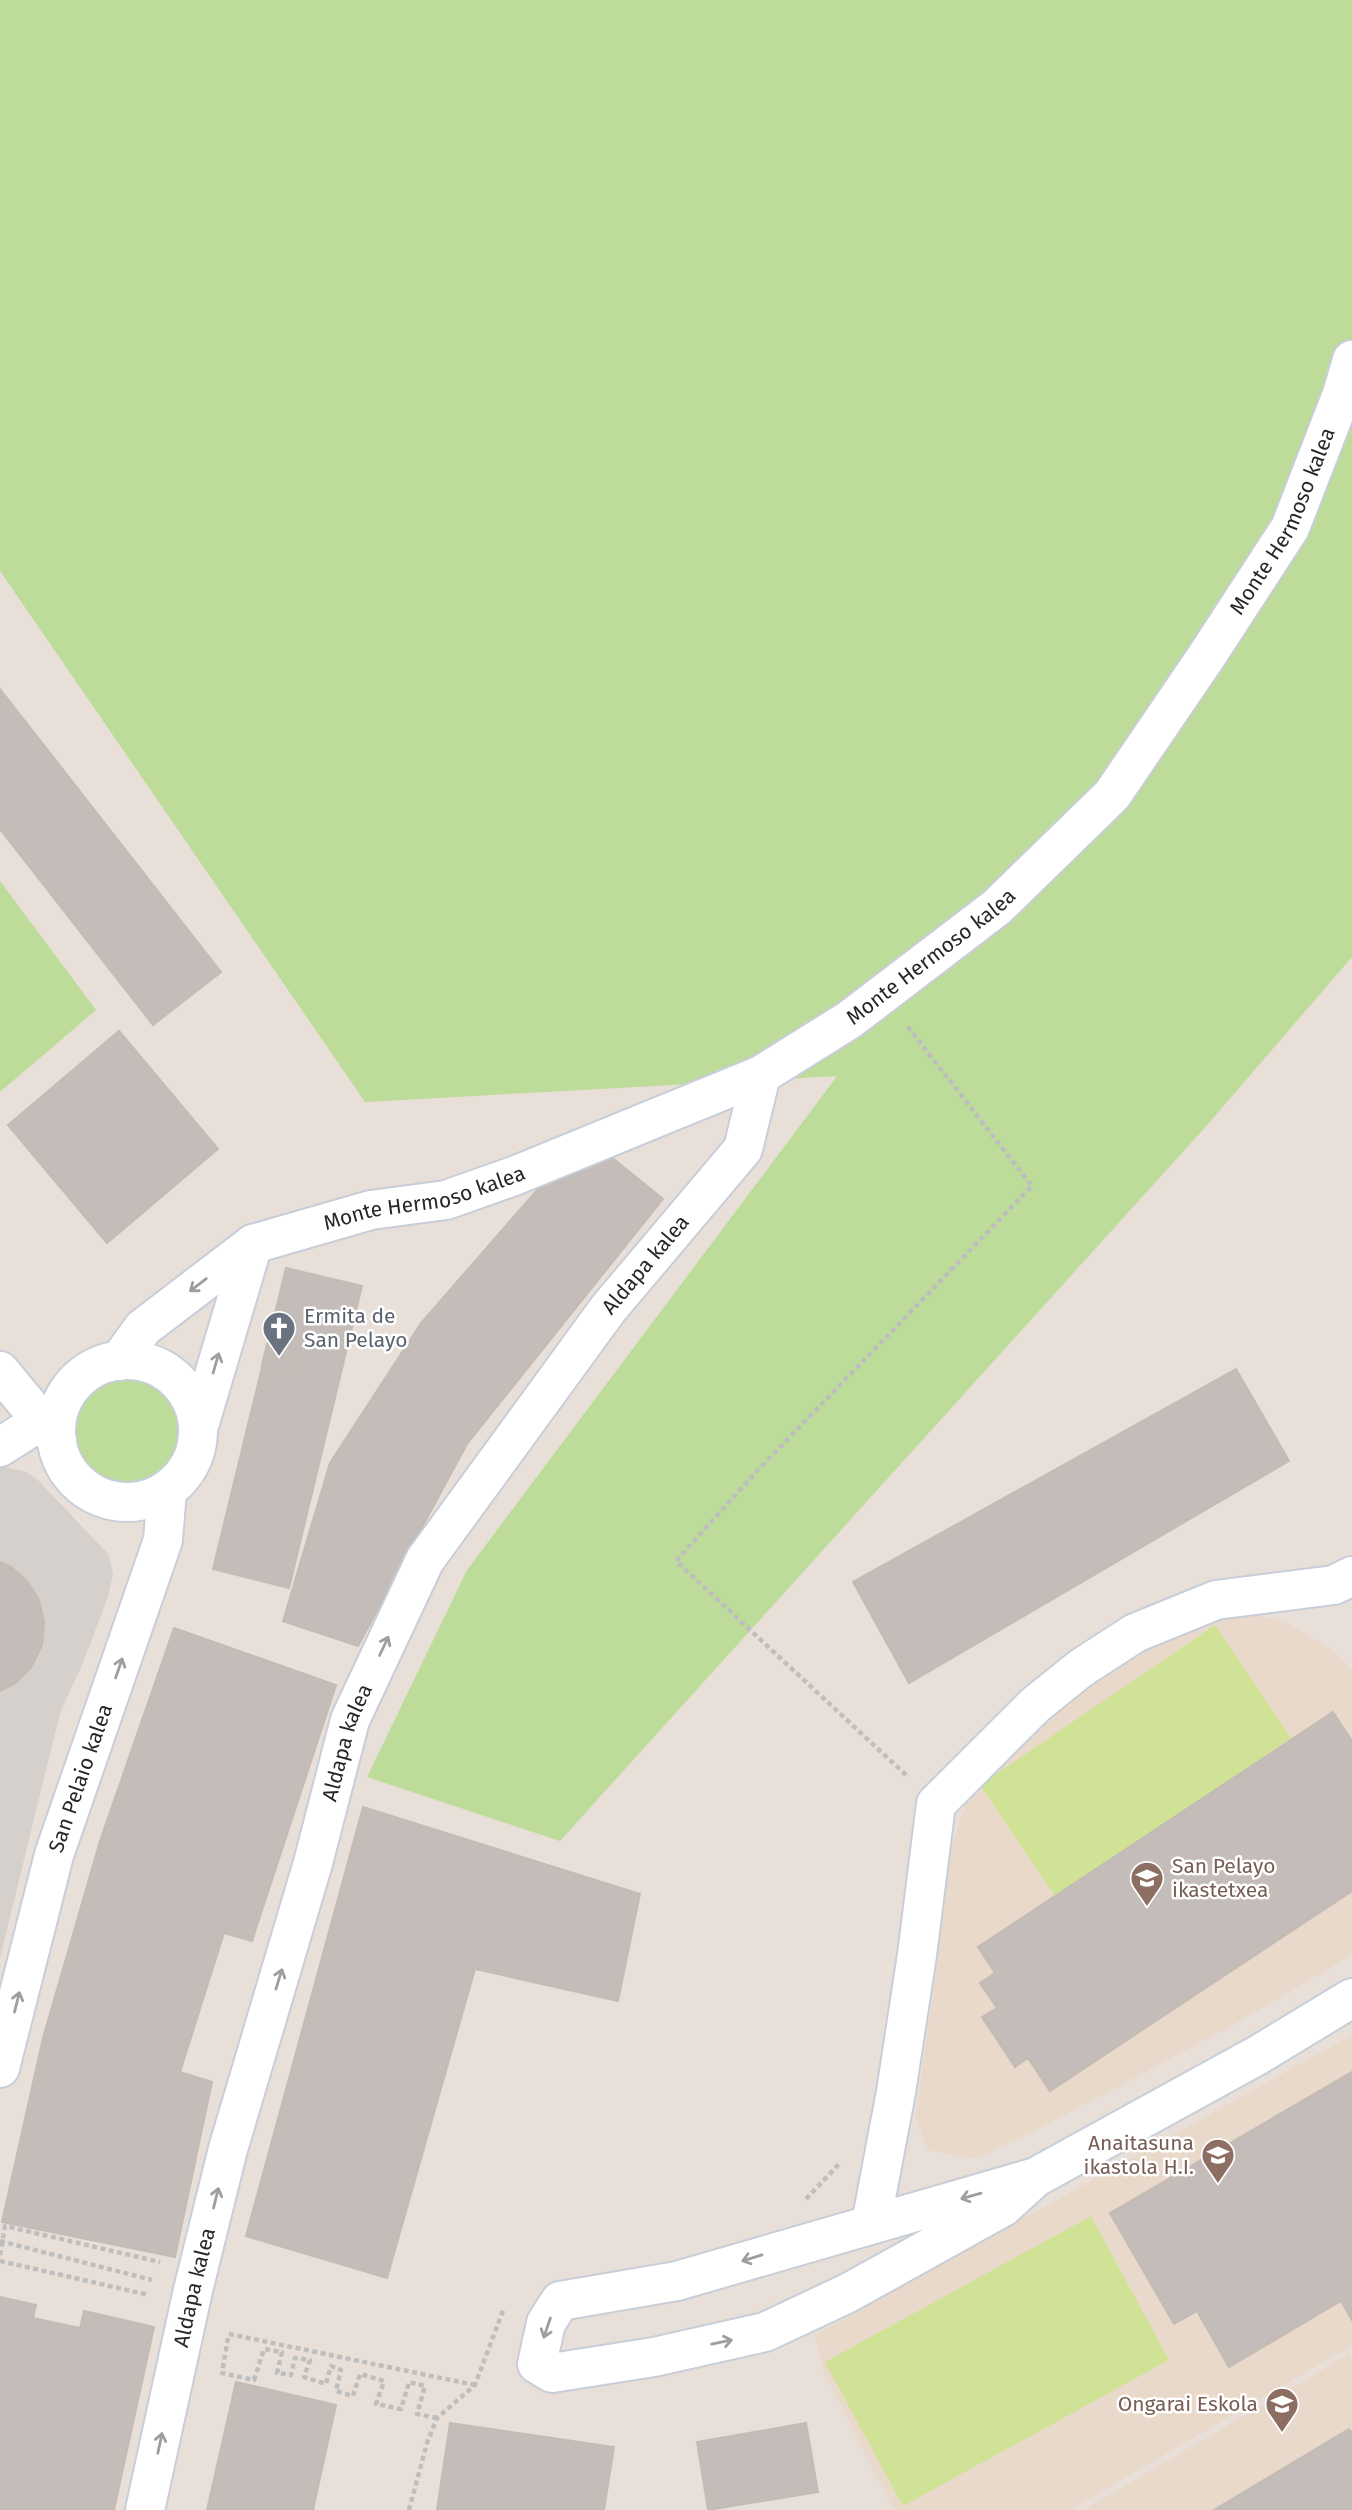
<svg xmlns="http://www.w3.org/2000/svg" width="1352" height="2510" font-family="'Fira Sans',sans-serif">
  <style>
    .education { fill: #e9d9ca }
    .green { fill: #bddc99 }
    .pitch { fill: #d0e296 }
    .plaza { fill: #d5d0cc }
    .building { fill: #c4bcb9; stroke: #c3bbb4; stroke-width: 2 }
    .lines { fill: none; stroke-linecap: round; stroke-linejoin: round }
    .minor-casing { stroke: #c8ced8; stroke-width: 42 }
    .path { stroke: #bebebe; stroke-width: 4.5; stroke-dasharray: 5 3.5; stroke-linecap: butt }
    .minor { stroke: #fff; stroke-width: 38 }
    .oneway { stroke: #9e9e9e }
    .labels { text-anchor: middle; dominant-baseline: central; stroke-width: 5; stroke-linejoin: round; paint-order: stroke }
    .street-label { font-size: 21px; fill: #272727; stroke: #fff }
    .worship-label { font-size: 21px; fill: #5b616d; stroke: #fff; text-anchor: start }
    .education-label { font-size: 21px; fill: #785e54; stroke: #fff; text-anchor: end }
  </style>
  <rect width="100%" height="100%" fill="#e9dfd9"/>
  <g class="education">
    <path d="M1244,1612L1285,1622L1331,1649L1352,1670V1955L1233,2025L1033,2132L975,2159L928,2150L915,2117L936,1976L947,1862L966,1801L1028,1729L1126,1652L1202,1618Z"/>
    <path d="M1352,2035V2345L1070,2510H894L824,2373L815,2335Z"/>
    <path d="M1349,2354L1352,2359V2510H1084Z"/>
  </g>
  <g class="green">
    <path d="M0,0H1352V957L1209,1123L560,1841L367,1777L467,1570L837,1076L365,1102L0,571Z"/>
    <path d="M0,881L96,1010L0,1092Z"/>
    <circle cx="128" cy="1432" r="52"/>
  </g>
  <g class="pitch">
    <path d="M1215,1625L1291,1738L1056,1898L980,1785Z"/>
    <path d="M1091,2216L1169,2360L903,2506L825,2362Z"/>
  </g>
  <path class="plaza" d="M2,1466L26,1472L38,1480L109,1555L113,1574L108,1597L82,1665L60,1713L0,1958V1691L16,1683L32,1666L42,1645L44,1622L39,1600L27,1581L0,1562V1467Z"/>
  <g class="building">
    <path d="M0,689L221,972L153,1025L0,829Z"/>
    <path d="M119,1031L218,1149L107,1243L8,1125Z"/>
    <path d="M605,1152L663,1199L467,1444L358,1646L283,1621L330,1463L421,1323L551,1174Z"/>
    <path d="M286,1268L362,1286L289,1588L213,1569Z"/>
    <path d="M267,1344L295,1350L291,1371L262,1365Z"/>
    <path d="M1236,1369L1289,1461L909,1683L853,1582Z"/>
    <path d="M0,1562L10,1566L27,1581L39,1600L44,1622L42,1645L32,1666L16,1683L0,1691Z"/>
    <path d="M174,1628L336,1685L252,1941L224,1933L180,2072L212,2082L175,2257L2,2222L43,2038L100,1841Z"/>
    <path d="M1333,1712L1352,1741V1891L1050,2091L1028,2058L1015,2067L982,2017L997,2008L980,1983L995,1973L978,1947Z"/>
    <path d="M363,1807L640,1894L618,2001L475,1969L387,2278L246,2236Z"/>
    <path d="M1352,2072V2320L1341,2301L1229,2367L1197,2311L1174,2324L1110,2213Z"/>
    <path d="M0,2297L36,2305L33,2318L80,2328L84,2311L154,2327L114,2510H0Z"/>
    <path d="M236,2382L336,2405L313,2510H207Z"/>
    <path d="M450,2423L614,2447L604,2510H437Z"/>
    <path d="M806,2423L818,2492L708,2510L697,2442Z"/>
    <path d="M1349,2429L1352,2433V2510H1214Z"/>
  </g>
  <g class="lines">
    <defs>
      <g id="minor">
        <circle cx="127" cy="1431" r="71"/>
        <path id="s1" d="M119,1361L143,1328L253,1244L371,1210L446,1200L514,1176L761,1075L849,1020L997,907L1112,795L1206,657L1290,528L1342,394L1352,360"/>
        <path d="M0,1371L57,1440"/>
        <path d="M198,1429L253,1244"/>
        <path d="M0,1447L41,1421"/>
        <path id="s2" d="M0,2068L54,1855L163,1540L167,1491"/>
        <path d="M1036,2177L1003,2207L848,2293L765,2332L654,2357L552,2373L537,2364L546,2323L560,2301L677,2281L1036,2177L1258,2055L1352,1998"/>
        <path d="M871,2224L896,2092L917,1955L936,1804L1035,1705L1081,1668L1135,1633L1216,1600L1334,1585L1352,1576"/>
        <path id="s3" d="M145,2510L193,2290L228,2149L313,1863L350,1720L425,1560L608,1309L743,1149L761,1075"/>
      </g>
    </defs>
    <use href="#minor" class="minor-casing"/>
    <g class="path">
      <path d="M906,1775L676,1561L758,1470L1032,1186L907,1026"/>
      <path d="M806,2199L839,2164"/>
      <path d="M0,2241L152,2280"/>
      <path d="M0,2255L5,2226L160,2262"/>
      <path d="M0,2261L149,2295"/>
      <path d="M229,2334L475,2385"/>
      <path d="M228,2338L222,2373L254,2380L264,2349L282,2352L277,2373L291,2375L295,2358L310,2360L304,2377L326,2384L331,2366L341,2370L336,2391L353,2396L360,2374L384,2381L376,2404L401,2409L409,2382L425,2386L417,2414L437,2418"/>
      <path d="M409,2510L427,2443L437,2418L475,2385L504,2308"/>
    </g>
    <use href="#minor" class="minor"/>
  </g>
  <defs><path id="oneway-shaft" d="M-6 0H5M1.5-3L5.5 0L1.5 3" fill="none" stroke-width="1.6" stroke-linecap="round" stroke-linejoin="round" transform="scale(1.75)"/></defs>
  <g class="oneway">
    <use href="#oneway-shaft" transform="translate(198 1285) rotate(142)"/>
    <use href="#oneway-shaft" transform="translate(216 1363) rotate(-74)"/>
    <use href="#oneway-shaft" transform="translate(384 1646) rotate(-65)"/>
    <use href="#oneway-shaft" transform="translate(119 1668) rotate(-71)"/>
    <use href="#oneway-shaft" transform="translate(279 1979) rotate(-73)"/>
    <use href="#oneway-shaft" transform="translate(17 2002) rotate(-76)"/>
    <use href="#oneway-shaft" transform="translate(971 2196) rotate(164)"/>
    <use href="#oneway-shaft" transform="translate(216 2198) rotate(-76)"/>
    <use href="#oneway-shaft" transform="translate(752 2258) rotate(163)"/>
    <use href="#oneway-shaft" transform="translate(547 2328) rotate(109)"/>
    <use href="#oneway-shaft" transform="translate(722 2342) rotate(-12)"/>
    <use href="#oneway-shaft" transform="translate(160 2443) rotate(-78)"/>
  </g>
  <defs>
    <symbol id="church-pin" viewBox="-11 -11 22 30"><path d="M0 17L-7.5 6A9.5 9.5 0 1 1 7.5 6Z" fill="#6b7280" stroke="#fff"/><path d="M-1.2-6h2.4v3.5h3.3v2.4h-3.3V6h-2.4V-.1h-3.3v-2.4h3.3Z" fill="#fff"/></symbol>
    <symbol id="school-pin" viewBox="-11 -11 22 30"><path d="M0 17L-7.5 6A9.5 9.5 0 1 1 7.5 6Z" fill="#8d6e63" stroke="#fff"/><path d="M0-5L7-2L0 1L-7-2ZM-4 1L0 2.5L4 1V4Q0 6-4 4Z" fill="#fff"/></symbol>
  </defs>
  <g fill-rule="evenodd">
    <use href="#church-pin" x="260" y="1309" width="38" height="52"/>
    <use href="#school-pin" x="1128" y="1859" width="38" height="52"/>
    <use href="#school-pin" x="1199" y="2136" width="38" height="52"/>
    <use href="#school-pin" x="1263" y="2385" width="38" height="52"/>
  </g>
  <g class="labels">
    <g class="street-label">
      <text stroke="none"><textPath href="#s1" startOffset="1491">Monte Hermoso kalea</textPath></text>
      <text stroke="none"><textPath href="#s1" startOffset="924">Monte Hermoso kalea</textPath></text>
      <text stroke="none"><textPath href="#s1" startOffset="357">Monte Hermoso kalea</textPath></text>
      <text stroke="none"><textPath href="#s3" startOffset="1362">Aldapa kalea</textPath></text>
      <text stroke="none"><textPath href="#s3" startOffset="794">Aldapa kalea</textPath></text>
      <text stroke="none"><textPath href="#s2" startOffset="301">San Pelaio kalea</textPath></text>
      <text stroke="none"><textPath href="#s3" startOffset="228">Aldapa kalea</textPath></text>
    </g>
    <g class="worship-label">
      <text x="304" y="1316">Ermita de<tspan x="304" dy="24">San Pelayo</tspan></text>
    </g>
    <g class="education-label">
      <text x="1172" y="1866" text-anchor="start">San Pelayo<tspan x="1172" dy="24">ikastetxea</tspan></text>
      <text x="1194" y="2143">Anaitasuna<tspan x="1194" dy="24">ikastola H.I.</tspan></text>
      <text x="1258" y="2404">Ongarai Eskola</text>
    </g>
  </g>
</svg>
